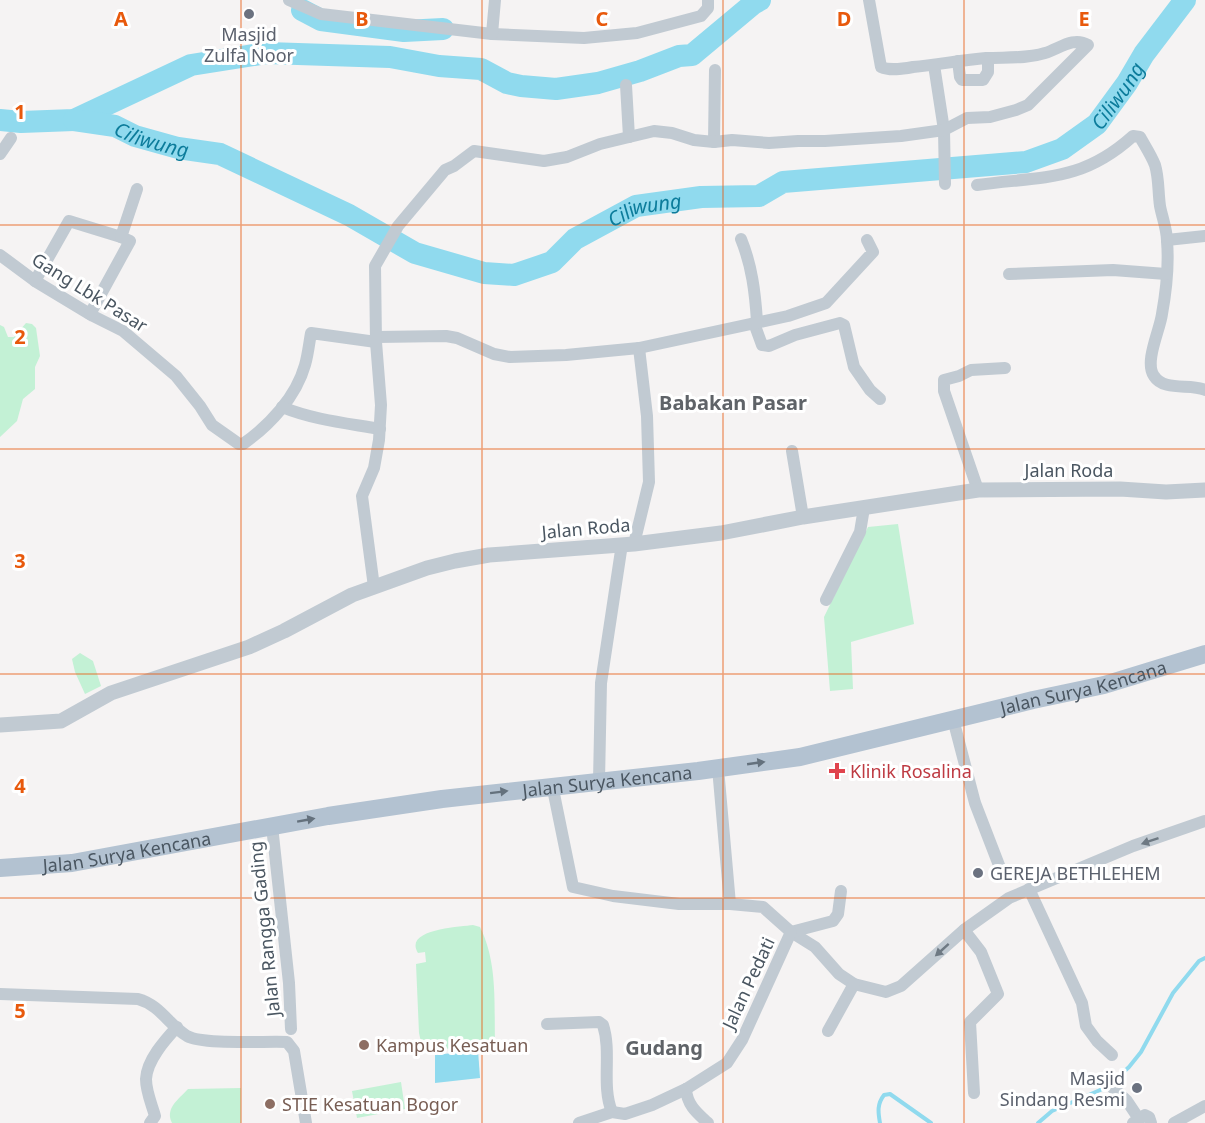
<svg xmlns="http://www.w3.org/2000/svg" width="1205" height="1123" font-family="'Noto Sans',sans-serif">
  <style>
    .green { fill: #c3f1d5 }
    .water { fill: #90daee }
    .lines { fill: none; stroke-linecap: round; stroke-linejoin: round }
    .stream { stroke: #90daee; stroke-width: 4 }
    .river { stroke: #90daee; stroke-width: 22 }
    .minor { stroke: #c1cad2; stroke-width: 12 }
    .tertiary { stroke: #c1cad2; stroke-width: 15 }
    .primary { stroke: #b3c2d1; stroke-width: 18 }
    .oneway { fill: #64717d }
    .oneway2 { fill: #6e7983 }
    .grid { fill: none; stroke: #e8590c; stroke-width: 1.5; stroke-opacity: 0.55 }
    .worship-dot { fill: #6b7280; stroke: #fff; stroke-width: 2 }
    .health-dot { fill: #e0444e; stroke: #fff; stroke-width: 2 }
    .education-dot { fill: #8d6e63; stroke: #fff; stroke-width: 2 }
    .labels { text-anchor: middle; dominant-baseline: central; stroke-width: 6; stroke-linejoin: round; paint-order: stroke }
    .worship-label { font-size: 18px; fill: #5b616d; stroke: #fff }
    .street-label { font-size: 18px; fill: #4a5661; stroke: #fff }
    .health-label { font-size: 18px; fill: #be3a42; stroke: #fff; text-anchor: start }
    .education-label { font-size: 18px; fill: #785e54; stroke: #fff; text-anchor: start }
    .water-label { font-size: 20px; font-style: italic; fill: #0c7c9b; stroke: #fff }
    .neighbourhood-label { font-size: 20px; font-weight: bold; fill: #5f6368; stroke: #fff }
    .grid-label { font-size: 20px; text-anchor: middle; font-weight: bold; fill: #e8590c; stroke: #fff; stroke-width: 6; stroke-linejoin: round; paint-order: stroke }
  </style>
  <rect width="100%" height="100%" fill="#f5f3f3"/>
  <g class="green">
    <path d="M26,323L32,324L36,328L40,356L35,367V389L23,399L17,421L0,437V325L4,327L8,337H14Z"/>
    <path d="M898,524L914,624L851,642L853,689L830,691L824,617L868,527Z"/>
    <path d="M80,653L93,661L101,686L85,694L75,672L72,659Z"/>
    <path d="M473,925L480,927C498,963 494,1005 495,1044L423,1051L419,1033L416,964L426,962L425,952L418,953C403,929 460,927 473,925Z"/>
    <path d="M401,1082L405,1109L357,1118L352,1091Z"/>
    <path d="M241,1088V1123H172C165,1108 178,1100 188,1089Z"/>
  </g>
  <path class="water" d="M478,1050L480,1078L435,1083V1055Z"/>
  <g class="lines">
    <g class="stream">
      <path d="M880,1123C878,1112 877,1104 884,1095L890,1094L931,1123"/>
      <path d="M1038,1123L1052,1111L1107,1087L1129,1067L1141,1052L1173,993L1199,961L1205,958"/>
    </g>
    <g class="river">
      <path d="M302,10L321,20L404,31L443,29"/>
      <path d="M0,120L21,122L74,120L191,65L267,53L390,57L439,66L481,69L507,83L521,86L556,89L598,83L640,71L679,56L692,55L753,4L760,0"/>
      <path id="s1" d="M74,120L115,126L135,136L178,148L220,154L349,215L415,253L484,273L514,275L552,262L575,239L636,206L701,197L759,196L783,182L1026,162L1062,149L1097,124L1127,83L1144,54L1185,0"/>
    </g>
    <g class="minor">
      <path d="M289,0L321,14L492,34L584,38L637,33L701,16L708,8V0"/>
      <path d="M492,34L495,0"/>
      <path d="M958,61L960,77L962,80H983L988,72V58"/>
      <path d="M934,65L944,130L945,184"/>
      <path d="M626,85L629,137"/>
      <path d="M714,142L715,70"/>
      <path d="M0,154L11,138"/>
      <path d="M977,185C1041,176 1081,183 1133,136L1140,137C1145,146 1151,155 1155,165C1159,178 1158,192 1160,206C1162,217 1167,229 1167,241C1169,265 1166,292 1162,314C1160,330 1144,362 1154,376C1164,392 1191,383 1205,390"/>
      <path d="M741,239C752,266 755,292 757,321"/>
      <path d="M1167,240L1205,236"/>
      <path d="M0,255L35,281L93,316L123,331L176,376L200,406L212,425L239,444H243C270,425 296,397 305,365C308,355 309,344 311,333L376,342"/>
      <path d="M1009,274L1113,270L1166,274"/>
      <path d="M35,281L69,221L121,237"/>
      <path d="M90,314L130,241L121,237L137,189"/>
      <path d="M754,323L762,345L769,346L795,335L840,323L844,325L854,367L870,390L880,399"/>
      <path d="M377,337L446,336L457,338L494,354L510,357L566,355L639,348L788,316L826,303L873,252L867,240"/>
      <path d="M282,407C314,420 346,423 380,429"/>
      <path d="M792,451L803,517"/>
      <path d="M978,490L944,391V380L959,376L971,370L1005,368"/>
      <path d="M634,544L649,482L647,416L639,348"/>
      <path d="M374,587L362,496L374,468L379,440L381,405L376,342L375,266L398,226L445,170L454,166L474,151L544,161L567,157L600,144L654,131L672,133L694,140L714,142L732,140L769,143L798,141H825L901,136L944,130L967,118L990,117L1016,110L1028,105L1088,45C1073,36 1059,49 1045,53C1026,59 1006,57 986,58C961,60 937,65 913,67C902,69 890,71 881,67L869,0"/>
      <path d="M826,600L860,532L864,508"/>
      <path d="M953,719L975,803L1002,873"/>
      <path d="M718,768L730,904"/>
      <path d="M599,781L601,683L622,544"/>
      <path d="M550,786L554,794L573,887L613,896L679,904H730L763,907L791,932L815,947L839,974L854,984L886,992L901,986L964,930L1009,898L1133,846L1205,821"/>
      <path d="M272,826L289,983L291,1029"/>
      <path d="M1029,889L1082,1003L1086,1026L1097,1041L1112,1055"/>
      <path d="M964,930L981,952L998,994L970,1022L974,1093"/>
      <path d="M791,932L833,921L838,914L841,891"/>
      <path d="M0,994L138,999C160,1005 169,1025 187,1036C203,1045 266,1041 287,1042L294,1051L306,1123"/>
      <path d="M547,1024L599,1022L603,1025C612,1053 601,1085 612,1112"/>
      <path d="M828,1031L854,984"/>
      <path d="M1113,1088L1127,1101L1139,1119"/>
      <path d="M686,1089C687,1105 697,1113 708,1123"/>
      <path d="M150,1123L155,1116C152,1105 146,1092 146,1079C147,1060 165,1040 177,1027"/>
      <path d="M579,1123L612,1112L625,1114L652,1105L686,1089L727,1063L742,1040L791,932"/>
      <path d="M1133,1123L1145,1115L1149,1117L1151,1123"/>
      <path d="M1174,1123L1205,1106"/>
    </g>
    <path class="tertiary" d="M0,725L61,721L111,693L249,647L284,631L352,595L427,568L455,561L489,555L634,544L721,533L803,517L978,490L1120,489L1166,492L1205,490"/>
    <path class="primary" id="s2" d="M0,868L72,863L328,816L442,799L698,771L800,757L1033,700L1104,685L1205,654"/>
  </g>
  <defs><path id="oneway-solid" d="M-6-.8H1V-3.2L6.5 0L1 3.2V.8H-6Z" transform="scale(1.5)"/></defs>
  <g class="oneway">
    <use href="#oneway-solid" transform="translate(756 763) rotate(-8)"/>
    <use href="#oneway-solid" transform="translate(499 792) rotate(-7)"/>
    <use href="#oneway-solid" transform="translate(306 820) rotate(-10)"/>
  </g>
  <g class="oneway2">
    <use href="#oneway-solid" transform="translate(1150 841) rotate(161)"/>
    <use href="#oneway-solid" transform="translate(942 950) rotate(138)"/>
  </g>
  <path class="grid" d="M241,0V1123M482,0V1123M723,0V1123M964,0V1123M0,225H1205M0,449H1205M0,674H1205M0,898H1205"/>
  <g class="worship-dot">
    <circle cx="249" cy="14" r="6"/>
    <circle cx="978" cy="873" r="6"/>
    <circle cx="1137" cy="1088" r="6"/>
  </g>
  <path class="health-dot" d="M834 762h6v6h6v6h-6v6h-6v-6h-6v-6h6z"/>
  <g class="education-dot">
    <circle cx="364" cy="1045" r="6"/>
    <circle cx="270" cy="1104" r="6"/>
  </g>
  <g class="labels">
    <g class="worship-label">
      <text x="249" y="34">Masjid<tspan x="249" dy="21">Zulfa Noor</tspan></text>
      <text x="990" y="873" text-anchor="start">GEREJA BETHLEHEM</text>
      <text x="1125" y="1078" text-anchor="end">Masjid<tspan x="1125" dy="21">Sindang Resmi</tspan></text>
    </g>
    <g class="street-label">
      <text transform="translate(90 292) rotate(32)">Gang Lbk Pasar</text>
      <text x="1069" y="470">Jalan Roda</text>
      <text transform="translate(586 528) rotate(-5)">Jalan Roda</text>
      <text stroke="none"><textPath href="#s2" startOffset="1100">Jalan Surya Kencana</textPath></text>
      <text stroke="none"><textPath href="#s2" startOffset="614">Jalan Surya Kencana</textPath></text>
      <text stroke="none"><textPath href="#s2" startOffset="128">Jalan Surya Kencana</textPath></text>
      <text transform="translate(264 929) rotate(-96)">Jalan Rangga Gading</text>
      <text transform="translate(748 983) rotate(-65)">Jalan Pedati</text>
    </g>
    <g class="health-label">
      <text x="850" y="771">Klinik Rosalina</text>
    </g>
    <g class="education-label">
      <text x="376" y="1045">Kampus Kesatuan</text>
      <text x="282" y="1104">STIE Kesatuan Bogor</text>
    </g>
    <g class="water-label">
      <text stroke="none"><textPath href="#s1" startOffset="1125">Ciliwung</textPath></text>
      <text stroke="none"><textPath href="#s1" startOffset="81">Ciliwung</textPath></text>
      <text stroke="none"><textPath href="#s1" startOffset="621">Ciliwung</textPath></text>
    </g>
    <g class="neighbourhood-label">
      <text x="733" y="402">Babakan Pasar</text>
      <text x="664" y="1047">Gudang</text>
    </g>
  </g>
  <g class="grid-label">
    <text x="121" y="26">A</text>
    <text x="362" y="26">B</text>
    <text x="602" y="26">C</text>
    <text x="844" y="26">D</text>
    <text x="1084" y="26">E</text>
    <text x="20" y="119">1</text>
    <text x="20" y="344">2</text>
    <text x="20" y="568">3</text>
    <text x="20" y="793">4</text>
    <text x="20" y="1018">5</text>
  </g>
</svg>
